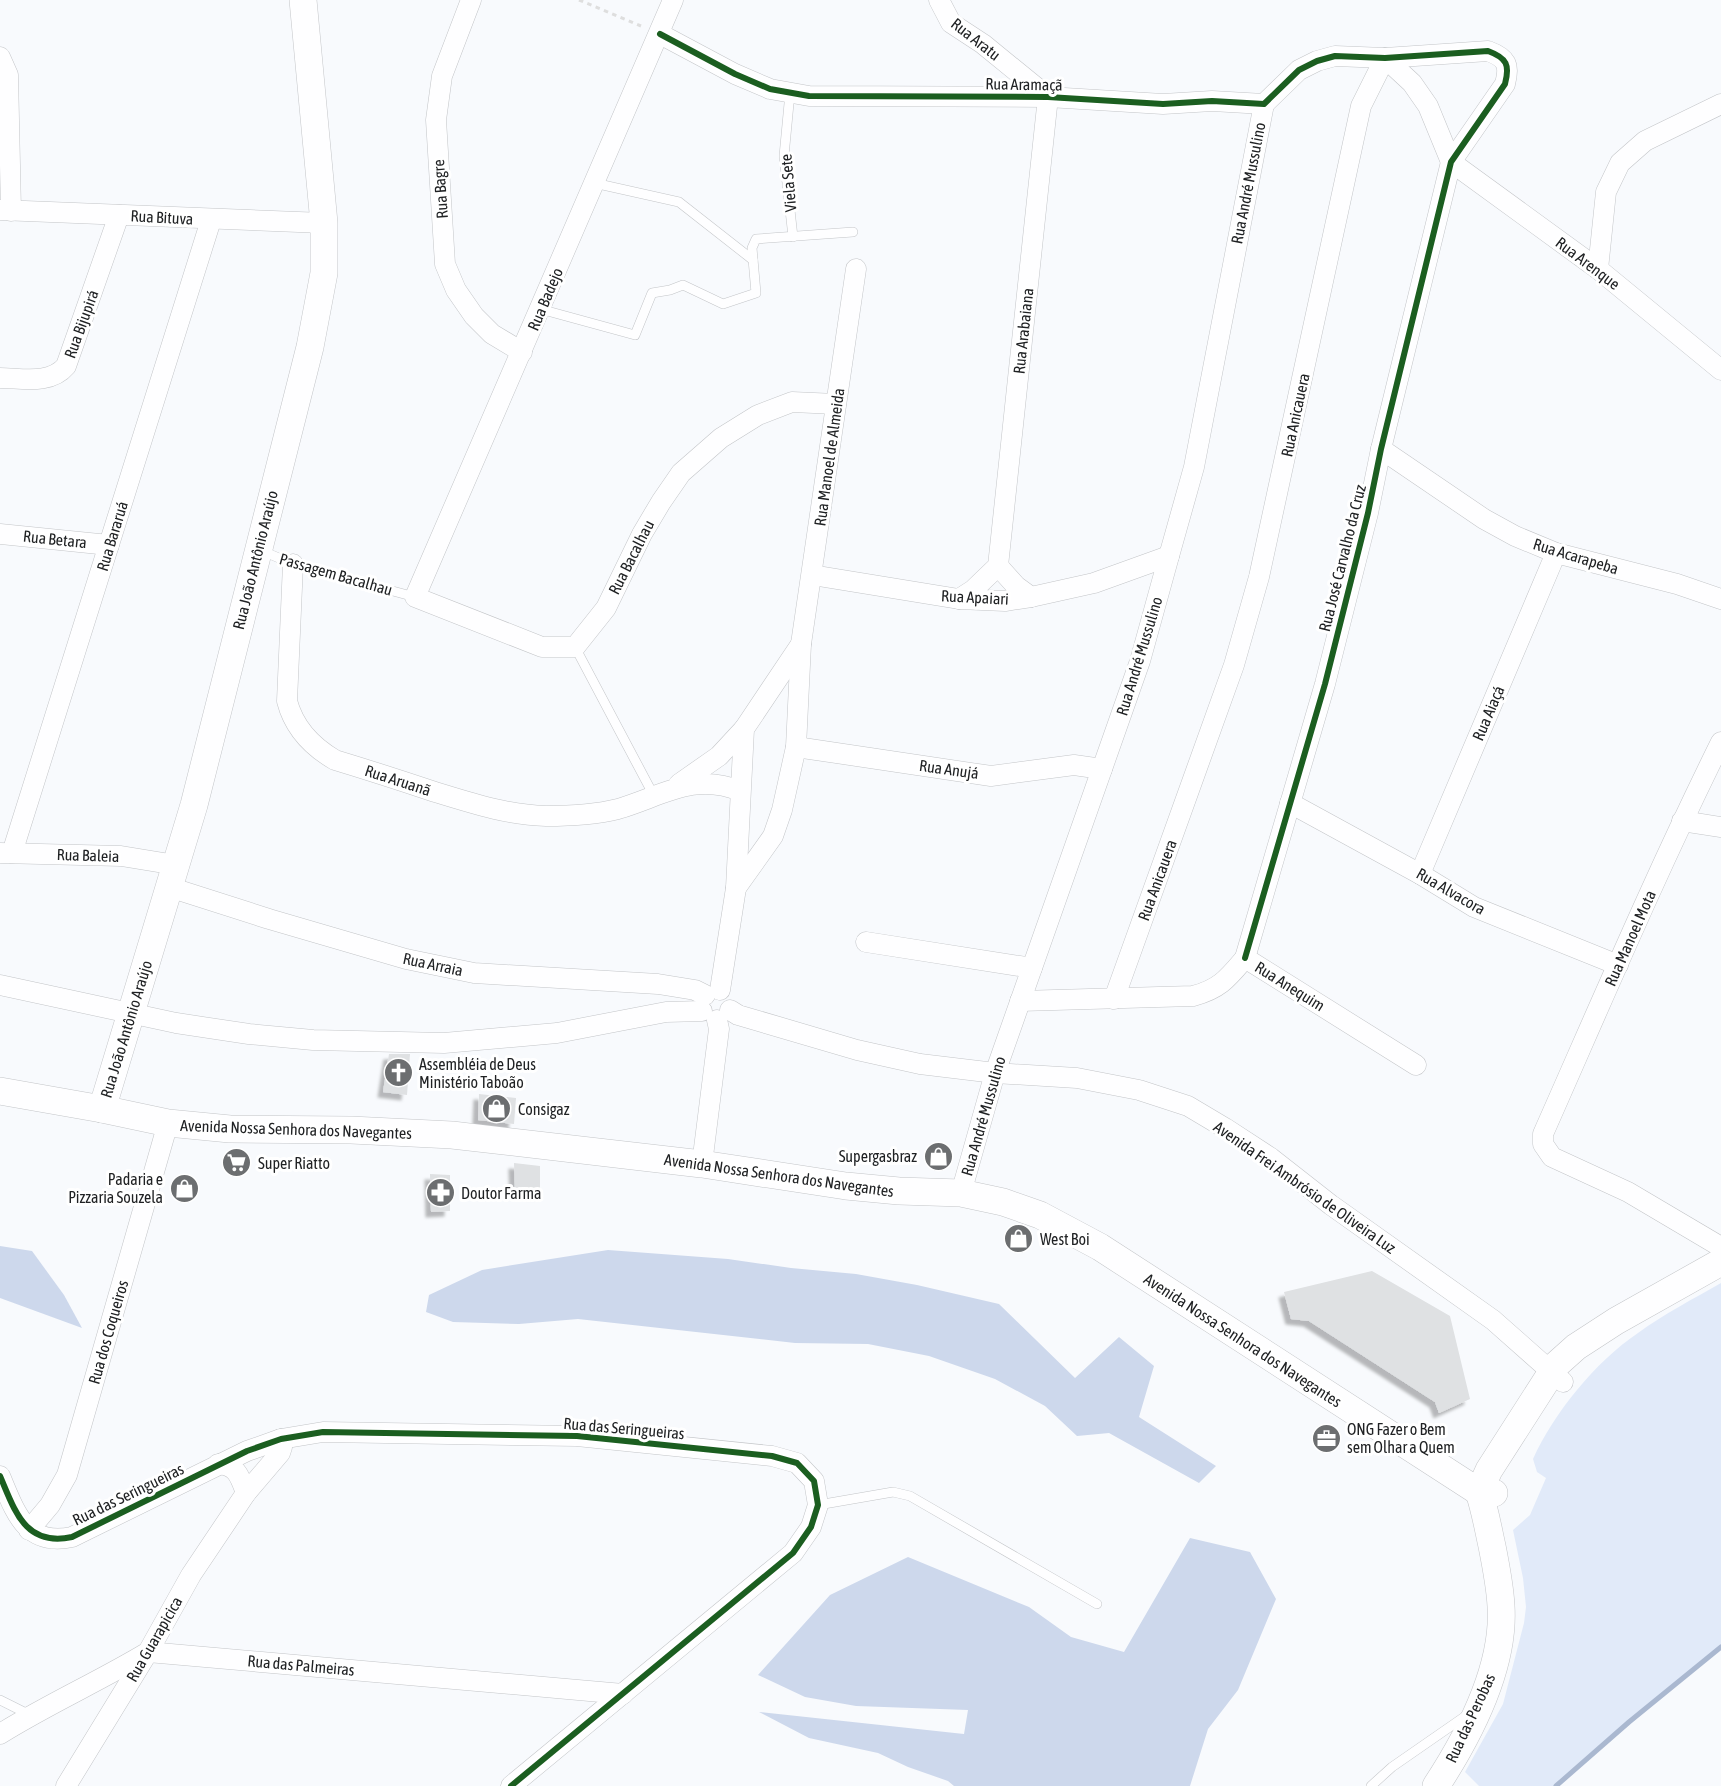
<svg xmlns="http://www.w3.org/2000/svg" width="1721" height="1786" font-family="'Asap Condensed',sans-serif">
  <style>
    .green { fill: #e1eaf9 }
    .forest { fill: #cdd8ec }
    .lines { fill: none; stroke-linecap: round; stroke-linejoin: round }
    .stream { stroke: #aab8d0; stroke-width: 5 }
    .building { fill: #dfe1e3; filter: url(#shadow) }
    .lane-casing { stroke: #c3c5c8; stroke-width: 10 }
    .street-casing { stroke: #c3c5c8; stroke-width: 21 }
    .secondary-casing { stroke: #c3c5c8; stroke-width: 28 }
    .path { stroke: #dedede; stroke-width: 3; stroke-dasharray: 4.5 4.5; stroke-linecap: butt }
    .lane { stroke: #fefeff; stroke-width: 9 }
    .street { stroke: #fefeff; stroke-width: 20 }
    .secondary { stroke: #fefeff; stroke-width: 27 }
    .cycleway-casing { stroke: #fff; stroke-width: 10 }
    .cycleway { stroke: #1b5e20; stroke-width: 6 }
    .labels { text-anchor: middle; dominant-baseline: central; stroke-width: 6; stroke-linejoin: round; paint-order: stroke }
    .street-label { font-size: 16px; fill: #202224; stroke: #fff }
    .poi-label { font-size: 16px; fill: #202224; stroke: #fff; text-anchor: start }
  </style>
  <defs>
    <filter id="shadow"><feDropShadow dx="-5.5" dy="5.5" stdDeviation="1.5" flood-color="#0004"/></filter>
  </defs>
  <rect width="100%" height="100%" fill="#f8fafd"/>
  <path class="green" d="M1721,1283V1647L1557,1786H1479L1465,1772L1503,1704L1524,1623L1526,1607L1523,1578L1513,1530L1530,1515L1546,1478L1537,1472L1533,1459C1554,1413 1595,1362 1638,1333C1664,1314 1693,1299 1721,1283Z"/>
  <g class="forest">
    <path d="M0,1246L32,1251L64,1295L82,1328L0,1298Z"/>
    <path d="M608,1250L728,1259L791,1268L856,1274L917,1285L999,1304L1075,1378L1119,1337L1154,1366L1139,1417L1216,1466L1199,1483L1109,1433L1077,1436L1045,1406L995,1379L929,1356L868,1344L795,1343L578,1319L519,1324L453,1322L426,1312L429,1295L482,1270Z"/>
    <path d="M1190,1538L1250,1552L1276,1599L1238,1690L1208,1729L1190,1786H954L948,1781L908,1767L878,1753L809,1738L759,1712L964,1734L968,1710L856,1706L805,1697L758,1675L830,1595L908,1557L1029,1607L1071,1637L1124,1652Z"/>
  </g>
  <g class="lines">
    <path class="stream" d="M1556,1786L1629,1722L1721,1647"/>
  </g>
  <g class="building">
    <path d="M389,1054H410L407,1095L383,1092Z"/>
    <path d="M479,1094L516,1098L514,1124L478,1120Z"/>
    <path d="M514,1163L540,1166V1194L515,1192Z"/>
    <path d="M430,1174L450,1175V1211L431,1212Z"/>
    <path d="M1372,1271L1450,1316L1470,1399L1439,1413L1435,1402L1309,1321L1291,1319L1284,1292Z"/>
  </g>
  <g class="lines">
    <defs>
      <g id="lane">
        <path d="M790,93L784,156L793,237"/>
        <path d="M594,183L679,202L753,260"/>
        <path d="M540,309L635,335L652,293L670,290L683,285L723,304L756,293L752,248L756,239L853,232"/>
        <path d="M260,550L293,564L415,597"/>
        <path d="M575,647L654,796"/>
        <path d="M818,1505L893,1492L910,1496L1097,1604"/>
        <path d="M0,1700L30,1715"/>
        <path d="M1371,1786L1392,1767L1467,1715"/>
      </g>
      <g id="street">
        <path d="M471,0L442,76L436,120L445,264L456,290L474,316L492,334L522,352"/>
        <path d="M673,0L415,597L542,647H575L606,608L642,534L661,502L681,473L721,438L758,415L792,402L836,404"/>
        <path d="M939,0L951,23L983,44L1048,97L998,566L973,590L959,599"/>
        <path d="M660,34L735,74L770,89L809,96L1048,97L1163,104L1212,101L1264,104L1299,70L1317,61L1335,56L1385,58L1488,51C1507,58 1510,65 1505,84L1451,162L1381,449L1368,513L1325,684L1245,958"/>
        <path d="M0,57L8,75L11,211"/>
        <path d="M1385,58L1412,83L1428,106L1451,162"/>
        <path d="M1451,162L1598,269L1721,370"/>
        <path d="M0,210L324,223"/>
        <path d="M1598,269L1606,192L1620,163L1645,141L1721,104"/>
        <path d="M0,378C22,378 50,385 66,366L119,215"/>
        <path d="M1381,449L1484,519L1515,536L1556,553L1677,584L1721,599"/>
        <path d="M0,534L109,545"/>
        <path d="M293,564L287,701C294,728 311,746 335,760C368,770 402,781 435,792C471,803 507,815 546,816C570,816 594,815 618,809C662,796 694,772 740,791"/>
        <path d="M998,566L1016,586L1031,597"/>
        <path d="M812,575L959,599L1005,601L1031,597L1094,583L1169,556"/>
        <path d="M1721,742C1657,871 1601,1003 1543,1134V1144L1552,1157L1628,1192L1721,1247"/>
        <path d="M796,747L991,776L1074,765L1102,769"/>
        <path d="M679,784L719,756L744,729"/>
        <path d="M1290,803L1420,874L1474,907L1618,965"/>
        <path d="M1682,821L1721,827"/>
        <path d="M0,853L121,856L176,865"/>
        <path d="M12,853L211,220"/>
        <path d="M1420,874L1556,553"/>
        <path d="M169,887L269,919L406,959L474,973L658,984L695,990L705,995"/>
        <path d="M736,888L773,836L782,810L796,747L801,644L856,269"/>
        <path d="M866,942L1032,968"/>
        <path d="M0,985L176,1023L249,1034L313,1040L444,1043L557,1033L666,1012L702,1011"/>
        <path d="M720,990L736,888L744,729L801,644"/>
        <path d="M1114,999L1234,665L1259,577L1361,106L1385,58"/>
        <path d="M1020,1001L1193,996C1220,989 1228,978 1245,958L1416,1065"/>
        <path d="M730,1010L738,1015L857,1050L920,1064L995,1073L1077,1078L1139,1090L1188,1106L1225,1128L1271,1158L1331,1205L1493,1320L1563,1382"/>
        <path d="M702,1164L719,1029L717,1020"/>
        <path d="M961,1193L995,1073L1140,661L1169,556L1194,467L1264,104"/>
        <path d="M218,1464C237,1465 240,1477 246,1493"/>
        <path d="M0,1476C15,1511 25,1547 72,1537L247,1451L281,1439L323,1432L577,1436L772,1456L797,1463L814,1481L818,1505L811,1527L793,1553L511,1786"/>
        <path d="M29,1530L50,1505L67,1475L168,1123"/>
        <path d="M0,1734C48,1704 100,1681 148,1652L623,1694"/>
        <path d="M66,1786L148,1652L191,1575L246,1493L280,1453L282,1447L281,1439"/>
      </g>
      <g id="secondary">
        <path d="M0,1091L102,1109L168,1123L230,1129L351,1130L452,1135L702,1164L846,1186L899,1191L961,1193L1003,1202L1040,1215L1100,1247L1479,1492L1494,1493"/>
        <path d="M102,1109L194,805L310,347L324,273V223L303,0"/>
        <path d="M1479,1492L1489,1470L1557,1364L1576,1347L1616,1321L1721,1262"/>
        <path d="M1436,1786C1468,1737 1505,1667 1501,1606C1500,1586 1496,1566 1492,1546C1488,1528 1485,1510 1479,1492"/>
      </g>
    </defs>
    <use href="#lane" class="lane-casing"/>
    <use href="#street" class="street-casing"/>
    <use href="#secondary" class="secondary-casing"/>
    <path class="path" d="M579,0L641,26"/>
    <use href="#lane" class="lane"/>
    <use href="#street" class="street"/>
    <use href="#secondary" class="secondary"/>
    <defs>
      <g id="cycleway">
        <path d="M660,34L735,74L770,89L809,96L1048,97L1163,104L1212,101L1264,104L1299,70L1317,61L1335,56L1385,58L1488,51C1507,58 1510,65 1505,84L1451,162L1381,449L1368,513L1325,684L1245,958"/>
        <path d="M0,1476C15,1511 25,1547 72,1537L247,1451L281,1439L323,1432L577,1436L772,1456L797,1463L814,1481L818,1505L811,1527L793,1553L511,1786"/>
      </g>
    </defs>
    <use href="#cycleway" class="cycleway-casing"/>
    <use href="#cycleway" class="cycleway"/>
  </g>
  <defs>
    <symbol id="church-disc" viewBox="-11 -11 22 22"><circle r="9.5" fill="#6c6e70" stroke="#fff"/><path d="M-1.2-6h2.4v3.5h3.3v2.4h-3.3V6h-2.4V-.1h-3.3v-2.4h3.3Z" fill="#fff"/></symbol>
    <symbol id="shop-disc" viewBox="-11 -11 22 22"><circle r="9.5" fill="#6c6e70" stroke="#fff"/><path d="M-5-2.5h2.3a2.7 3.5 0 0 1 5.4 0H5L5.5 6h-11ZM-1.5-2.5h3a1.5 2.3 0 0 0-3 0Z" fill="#fff"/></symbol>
    <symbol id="supermarket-disc" viewBox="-11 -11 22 22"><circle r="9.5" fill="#6c6e70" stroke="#fff"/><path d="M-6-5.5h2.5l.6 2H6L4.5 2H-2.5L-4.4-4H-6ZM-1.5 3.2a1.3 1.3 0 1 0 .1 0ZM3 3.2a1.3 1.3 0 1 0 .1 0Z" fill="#fff"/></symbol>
    <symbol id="pharmacy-disc" viewBox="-11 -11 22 22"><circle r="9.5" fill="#6c6e70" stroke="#fff"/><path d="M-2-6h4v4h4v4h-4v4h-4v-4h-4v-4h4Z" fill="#fff"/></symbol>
    <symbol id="office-disc" viewBox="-11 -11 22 22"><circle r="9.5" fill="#6c6e70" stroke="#fff"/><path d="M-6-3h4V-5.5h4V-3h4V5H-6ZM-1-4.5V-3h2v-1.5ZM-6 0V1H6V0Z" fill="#fff"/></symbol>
  </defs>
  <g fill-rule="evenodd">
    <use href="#church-disc" x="382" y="1056" width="33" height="33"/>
    <use href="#shop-disc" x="480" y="1092" width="33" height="33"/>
    <use href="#shop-disc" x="922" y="1140" width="33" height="33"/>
    <use href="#supermarket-disc" x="220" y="1146" width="33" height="33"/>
    <use href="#shop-disc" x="168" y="1172" width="33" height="33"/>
    <use href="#pharmacy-disc" x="424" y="1176" width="33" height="33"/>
    <use href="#shop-disc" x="1002" y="1222" width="33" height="33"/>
    <use href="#office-disc" x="1310" y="1422" width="33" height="33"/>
  </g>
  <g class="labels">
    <g class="street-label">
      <text transform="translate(976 39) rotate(38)">Rua Aratu</text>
      <text transform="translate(1024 84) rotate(1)">Rua Aramaçã</text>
      <text transform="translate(788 183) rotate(-95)">Viela Sete</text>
      <text transform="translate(1248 183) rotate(-79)">Rua André Mussulino</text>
      <text transform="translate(440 189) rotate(-94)">Rua Bagre</text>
      <text transform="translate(162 217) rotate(3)">Rua Bituva</text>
      <text transform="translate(1588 263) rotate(37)">Rua Arenque</text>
      <text transform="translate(545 299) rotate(-67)">Rua Badejo</text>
      <text transform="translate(81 324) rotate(-70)">Rua Bijupirá</text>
      <text transform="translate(1023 331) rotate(-84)">Rua Arabaiana</text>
      <text transform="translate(1295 415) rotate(-78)">Rua Anicauera</text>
      <text transform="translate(829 457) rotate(-82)">Rua Manoel de Almeida</text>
      <text transform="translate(112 536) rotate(-73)">Rua Bararuá</text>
      <text transform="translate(55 539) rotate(6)">Rua Betara</text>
      <text transform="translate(1576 556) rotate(17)">Rua Acarapeba</text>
      <text transform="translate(631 557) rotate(-63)">Rua Bacalhau</text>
      <text transform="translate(1342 558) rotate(-76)">Rua José Carvalho da Cruz</text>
      <text transform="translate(255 560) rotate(-76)">Rua João Antônio Araújo</text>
      <text transform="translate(336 574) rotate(16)">Passagem Bacalhau</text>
      <text transform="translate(975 597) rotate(3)">Rua Apaiari</text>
      <text transform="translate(1139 656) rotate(-73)">Rua André Mussulino</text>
      <text transform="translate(1488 713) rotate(-67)">Rua Aiaçá</text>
      <text transform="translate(949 769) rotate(8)">Rua Anujá</text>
      <text transform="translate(398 780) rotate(18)">Rua Aruanã</text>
      <text transform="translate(88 855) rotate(2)">Rua Baleia</text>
      <text transform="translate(1157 880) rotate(-70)">Rua Anicauera</text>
      <text transform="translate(1451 891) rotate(30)">Rua Alvacora</text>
      <text transform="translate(1630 938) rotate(-66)">Rua Manoel Mota</text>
      <text transform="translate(433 964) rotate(12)">Rua Arraia</text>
      <text transform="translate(1290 986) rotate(32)">Rua Anequim</text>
      <text transform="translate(126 1029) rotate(-73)">Rua João Antônio Araújo</text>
      <text transform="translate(983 1116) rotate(-74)">Rua André Mussulino</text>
      <text transform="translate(296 1129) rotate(2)">Avenida Nossa Senhora dos Navegantes</text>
      <text transform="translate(779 1175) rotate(8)">Avenida Nossa Senhora dos Navegantes</text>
      <text transform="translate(1305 1187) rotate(35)">Avenida Frei Ambrósio de Oliveira Luz</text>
      <text transform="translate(108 1332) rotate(-74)">Rua dos Coqueiros</text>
      <text transform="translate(1243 1340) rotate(33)">Avenida Nossa Senhora dos Navegantes</text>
      <text transform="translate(624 1428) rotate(5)">Rua das Seringueiras</text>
      <text transform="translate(128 1494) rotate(-26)">Rua das Seringueiras</text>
      <text transform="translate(154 1639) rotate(-60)">Rua Guarapicica</text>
      <text transform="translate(301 1665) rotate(5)">Rua das Palmeiras</text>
      <text transform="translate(1470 1718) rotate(-65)">Rua das Perobas</text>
    </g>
    <g class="poi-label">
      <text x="419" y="1064">Assembléia de Deus<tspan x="419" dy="18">Ministério Taboão</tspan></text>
      <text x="518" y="1109">Consigaz</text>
      <text x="917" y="1156" text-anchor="end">Supergasbraz</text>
      <text x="258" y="1163">Super Riatto</text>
      <text x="163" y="1179" text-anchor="end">Padaria e<tspan x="163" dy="18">Pizzaria Souzela</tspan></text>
      <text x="461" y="1193">Doutor Farma</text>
      <text x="1040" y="1239">West Boi</text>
      <text x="1347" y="1429">ONG Fazer o Bem<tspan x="1347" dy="18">sem Olhar a Quem</tspan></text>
    </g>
  </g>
</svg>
